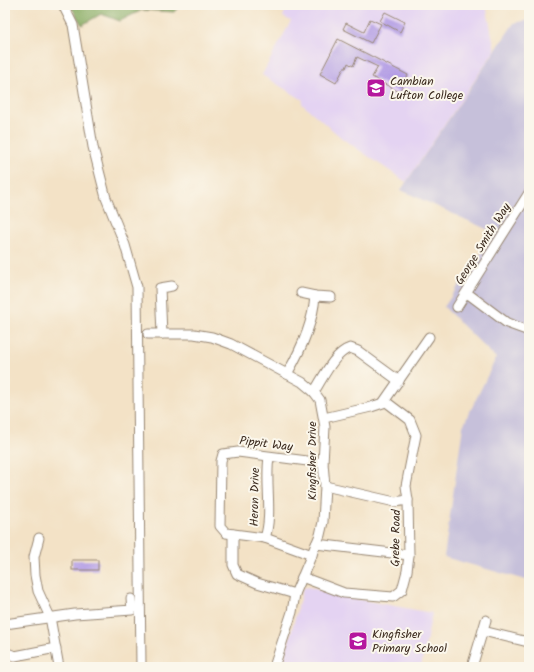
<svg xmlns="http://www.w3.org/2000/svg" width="534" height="672" font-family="Kalam,sans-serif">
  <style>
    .built { fill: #e4d3f2 }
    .industrial { fill: #c6c0da }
    .forest { fill: #86aa60; stroke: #606a3f }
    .building { fill: #b39de5 }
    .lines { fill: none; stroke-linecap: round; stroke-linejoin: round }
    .minor-casing { stroke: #978672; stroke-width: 11 }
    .minor { stroke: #fff; stroke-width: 9 }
    .labels { text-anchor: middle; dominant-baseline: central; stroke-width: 4; stroke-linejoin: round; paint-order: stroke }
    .poi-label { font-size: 12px; fill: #3b2a1e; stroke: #fbf7ec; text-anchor: start }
    .street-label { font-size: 12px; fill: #3b2a1e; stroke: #fbf7ec }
  </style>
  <rect width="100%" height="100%" fill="#fbf7ec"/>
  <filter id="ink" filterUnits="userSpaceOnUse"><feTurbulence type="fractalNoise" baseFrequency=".025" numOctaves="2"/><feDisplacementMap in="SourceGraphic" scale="8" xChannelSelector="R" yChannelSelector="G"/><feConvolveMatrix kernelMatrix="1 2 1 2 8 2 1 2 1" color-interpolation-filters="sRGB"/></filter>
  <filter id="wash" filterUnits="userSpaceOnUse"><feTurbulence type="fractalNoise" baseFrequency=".012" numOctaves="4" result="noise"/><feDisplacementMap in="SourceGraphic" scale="16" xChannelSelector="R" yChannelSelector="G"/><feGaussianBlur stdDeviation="0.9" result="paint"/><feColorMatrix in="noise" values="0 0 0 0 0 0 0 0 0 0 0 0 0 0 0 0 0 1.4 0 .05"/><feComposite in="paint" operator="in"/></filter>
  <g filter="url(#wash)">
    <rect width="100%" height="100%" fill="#f3e2c6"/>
    <g class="built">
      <path d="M299,5H486L495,50L406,182L343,139L302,104L303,100L262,75L291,21L283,17L287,6Z"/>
      <path d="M309,587L330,594L432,613L421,667H282L303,588Z"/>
    </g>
    <path class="industrial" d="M529,20V581L444,557L463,426L496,358L444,307L495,233L401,190L514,23Z"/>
    <path class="forest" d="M70,5H181L174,12L142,10L120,21L101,14L82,25Z"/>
    <g id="blocks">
      <g class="building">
        <path d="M385,12L405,22L400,32L380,21Z"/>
        <path d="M370,19L381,24L371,43L343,29L346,23L364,32Z"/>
        <path d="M338,39L408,75L399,92L372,77L378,67L357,57L353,66L348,63L346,68H344L336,83L320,74Z"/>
        <rect x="72" y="560" width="26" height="10"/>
      </g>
    </g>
  </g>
  <g filter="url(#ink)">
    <use href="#blocks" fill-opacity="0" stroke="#978672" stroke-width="1"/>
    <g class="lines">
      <defs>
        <g id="minor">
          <path d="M63,5L73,25L93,147L106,198L125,245L137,287L141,667"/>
          <path d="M301,293L315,296L331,297"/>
          <path d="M467,293L507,323L529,331"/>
          <path d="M457,307L529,193"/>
          <path d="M148,334H194L212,337L231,344L302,382L314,392L320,400L325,427L323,463L325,486L323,522L320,535L295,594L292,612L274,667"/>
          <path d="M162,334L160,288L172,286"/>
          <path d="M287,374C301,350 313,324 315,296"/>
          <path d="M314,392C323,378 334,353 350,348L358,351L399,381"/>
          <path d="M324,418L371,407L383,403L429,337"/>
          <path d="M325,486L395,502L408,500"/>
          <path d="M233,534V565L237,574L257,583L295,594"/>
          <path d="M39,538L34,557L35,575L38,591L50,617L59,667"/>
          <path d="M265,538C273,514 265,483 269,457"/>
          <path d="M316,544L409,555"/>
          <path d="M312,555L265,538L226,533L220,526L221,461L223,454L238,452L323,463"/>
          <path d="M302,577L344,593L393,597L402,590L407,571L409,555L408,500L406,486L416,435L410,420L385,401"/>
          <path d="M5,624L75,614L132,610L131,599"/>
          <path d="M483,631L528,642L529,637"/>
          <path d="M5,652L15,656L56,648"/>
          <path d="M472,667L486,620"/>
        </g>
      </defs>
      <use href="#minor" class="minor-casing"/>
      <use href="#minor" class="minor"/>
    </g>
  </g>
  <defs>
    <symbol id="university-square" viewBox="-11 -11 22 22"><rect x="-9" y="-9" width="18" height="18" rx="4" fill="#b5179e" stroke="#fbf7ec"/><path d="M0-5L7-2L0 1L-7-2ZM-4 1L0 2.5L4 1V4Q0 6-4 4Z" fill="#fff"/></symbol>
    <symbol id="school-square" viewBox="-11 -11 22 22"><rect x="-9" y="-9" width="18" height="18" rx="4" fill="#b5179e" stroke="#fbf7ec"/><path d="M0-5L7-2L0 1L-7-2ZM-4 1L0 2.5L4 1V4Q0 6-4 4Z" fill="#fff"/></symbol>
  </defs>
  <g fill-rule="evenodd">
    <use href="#university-square" x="365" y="77" width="22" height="22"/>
    <use href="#school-square" x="347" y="630" width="22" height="22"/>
  </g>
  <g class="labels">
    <g class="poi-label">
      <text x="390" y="81">Cambian<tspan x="390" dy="14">Lufton College</tspan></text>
      <text x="372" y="634">Kingfisher<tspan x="372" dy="14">Primary School</tspan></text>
    </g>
    <g class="street-label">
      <text transform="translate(483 244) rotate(-58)">George Smith Way</text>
      <text transform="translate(266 444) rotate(7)">Pippit Way</text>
      <text transform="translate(312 461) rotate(-90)">Kingfisher Drive</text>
      <text transform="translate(255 497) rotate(-89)">Heron Drive</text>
      <text transform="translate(396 538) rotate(-89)">Grebe Road</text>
    </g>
  </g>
  <rect width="534" height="672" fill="none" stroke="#fbf7ec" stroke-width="20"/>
</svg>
